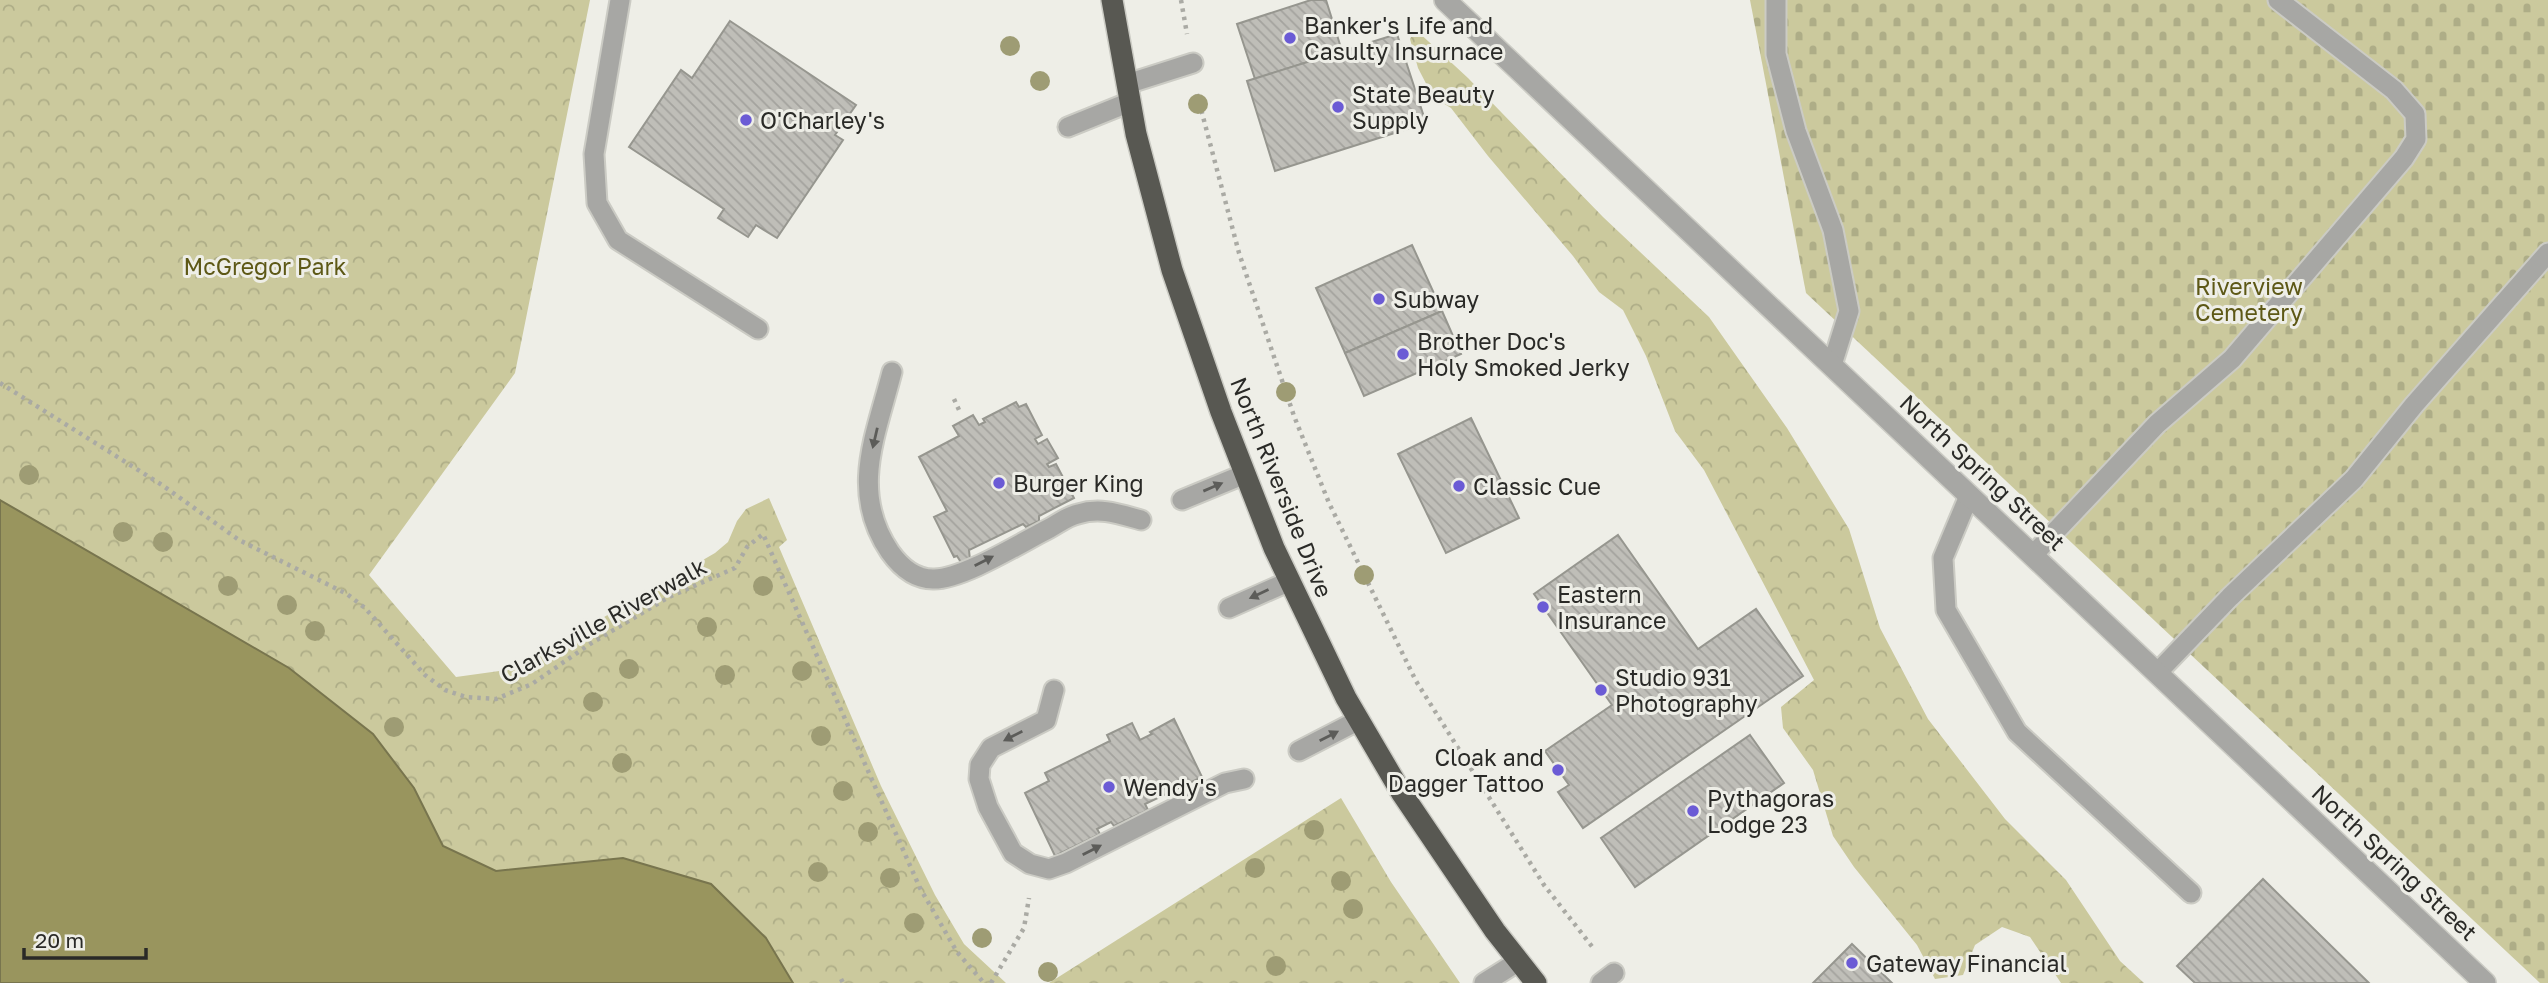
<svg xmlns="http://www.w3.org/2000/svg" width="2548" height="983" font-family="'Golos Text',sans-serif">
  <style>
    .forest { fill: url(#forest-crowns) }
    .cemetery { fill: url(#cemetery-stones) }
    .water { fill: #99955e; stroke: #78754e; stroke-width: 2 }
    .building { fill: url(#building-back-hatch); stroke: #96968f; stroke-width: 2 }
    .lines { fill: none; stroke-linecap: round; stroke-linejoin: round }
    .lane-casing { stroke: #cbcbc4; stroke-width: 23 }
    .street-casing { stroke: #cbcbc4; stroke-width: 24 }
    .highway-casing { stroke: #cbcbc4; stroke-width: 24 }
    .path { stroke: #aaaaa4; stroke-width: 4.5; stroke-dasharray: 3.5 5; stroke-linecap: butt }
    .lane { stroke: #a7a7a4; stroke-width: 19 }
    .street { stroke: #a7a7a4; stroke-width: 21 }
    .highway { stroke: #585852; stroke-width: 21 }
    .tree { fill: #9e9c74 }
    .oneway { fill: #5c5c59 }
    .poi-dot { fill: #6b5bd5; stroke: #eeeee7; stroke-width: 2.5 }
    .labels { text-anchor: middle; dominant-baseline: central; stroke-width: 6; stroke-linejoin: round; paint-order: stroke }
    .poi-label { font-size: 23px; fill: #2a2a27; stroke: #eeeee7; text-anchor: start }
    .park-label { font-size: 23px; fill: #5d5816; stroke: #eeeee7 }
    .street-label { font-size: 23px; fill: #2a2a27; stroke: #eeeee7 }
  </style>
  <defs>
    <pattern id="forest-crowns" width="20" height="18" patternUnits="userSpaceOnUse" patternTransform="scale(1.75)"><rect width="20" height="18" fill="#cbc99d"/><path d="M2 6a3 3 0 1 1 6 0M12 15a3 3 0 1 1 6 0" fill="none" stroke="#aead87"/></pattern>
    <pattern id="cemetery-stones" width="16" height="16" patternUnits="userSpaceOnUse" patternTransform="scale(1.75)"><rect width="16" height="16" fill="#cbc99d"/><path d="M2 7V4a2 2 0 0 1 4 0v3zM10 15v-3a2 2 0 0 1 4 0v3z" fill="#aead87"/></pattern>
    <pattern id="building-back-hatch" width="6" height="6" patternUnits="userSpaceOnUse" patternTransform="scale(1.75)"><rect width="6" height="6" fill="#bfbeb8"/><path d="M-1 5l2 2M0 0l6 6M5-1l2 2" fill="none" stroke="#a4a39e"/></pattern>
  </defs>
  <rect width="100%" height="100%" fill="#eeeee7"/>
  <g class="forest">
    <path d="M0,0H590L515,373L369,575L456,677L514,669L715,553L728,542L737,521L746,509L769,498L787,540L779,547L881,786L935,895L964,944L1006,983H793L766,938L623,858L496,871L443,846L414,788L289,668L0,500Z"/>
    <path d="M1415,29L1468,78L1603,217L1709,317L1787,428L1849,529L1880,628L1928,719L2005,819L2066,880L2120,961L2144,983H2061L2030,937L2002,927L1975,945L1963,975L1935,979L1917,945L1854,867L1833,836L1813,770L1783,728L1781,707L1814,680L1704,470L1675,431L1646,356L1623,310L1599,292L1573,256L1488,156L1451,108L1433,97L1418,68L1410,39Z"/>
    <path d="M1341,798L1391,882L1460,983H1049Z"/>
  </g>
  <path class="cemetery" d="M1750,0H2548V983H2540L1806,293Z"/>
  <path class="water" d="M0,500L289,668L373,734L414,788L443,846L496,871L623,858L711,884L766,938L793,983H0Z"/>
  <g class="building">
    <path d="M1311,0H1326L1342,51L1255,79L1237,24Z"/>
    <path d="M730,21L856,105L835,135L843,140L777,238L756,225L748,237L718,218L724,209L629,147L681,70L692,78Z"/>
    <path d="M1397,34L1426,123L1275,171L1247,81Z"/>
    <path d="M1412,245L1442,311L1345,353L1316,288Z"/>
    <path d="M1442,311L1461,354L1364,396L1345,353Z"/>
    <path d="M1016,402L1019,407L1026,404L1042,435L1035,439L1038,444L1047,439L1058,458L1047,464L1049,467L1056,464L1074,498L1039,516V521L1026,527L1023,524L969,550L970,560L962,564L957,556L954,557L934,517L947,511L919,457L959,436L953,426L973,415L979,425L985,422L983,419Z"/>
    <path d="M1471,418L1519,518L1446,553L1398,454Z"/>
    <path d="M1618,535L1698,649L1756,609L1803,676L1583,828L1558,792L1569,785L1545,751L1612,705L1534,594Z"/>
    <path d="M1174,719L1202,777L1145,804L1148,810L1114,826L1111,822L1097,829L1100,834L1055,856L1025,793L1049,781L1045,773L1110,741L1107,735L1132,723L1140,740L1152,734L1150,732Z"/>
    <path d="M1750,735L1784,783L1635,887L1601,838Z"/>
    <path d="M2263,879L2369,983H2195L2177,966Z"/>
    <path d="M1852,944L1892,983H1813Z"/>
  </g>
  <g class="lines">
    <defs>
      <g id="lane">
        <path d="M620,0L594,154L597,203L618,240L758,329"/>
        <path d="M1776,0V54L1796,131L1833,230L1849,311L1832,365"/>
        <path d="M1127,84L1193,63"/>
        <path d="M1068,127L1130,102"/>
        <path d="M892,372C876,435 849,492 890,552C900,566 914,579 933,579C962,580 1022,542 1050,528C1059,523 1068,516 1078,514C1101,507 1119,514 1141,520"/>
        <path d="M1969,496L1943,558L1946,610L2017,732L2191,893"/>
        <path d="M1182,500L1245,474"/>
        <path d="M2033,555L2157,424L2232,359L2404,158L2416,139L2415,114L2394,90L2278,0"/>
        <path d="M1229,608L1290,581"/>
        <path d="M2157,673L2230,597L2354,479L2414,405L2548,253"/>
        <path d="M1054,690L1046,720L991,748L980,765L979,779L988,807L1013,853L1030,864L1049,869L1066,863L1225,783L1244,779"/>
        <path d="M1299,751L1359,720"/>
        <path d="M1484,983L1519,961"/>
        <path d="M1601,983L1614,973"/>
      </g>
      <path id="street" d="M1445,0L2485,983"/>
      <path id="highway" d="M1112,0L1136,134L1172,270L1221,412L1274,548L1346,698L1401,792L1495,931L1536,983"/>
    </defs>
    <use href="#lane" class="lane-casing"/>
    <use href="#street" class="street-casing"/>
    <use href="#highway" class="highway-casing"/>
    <g class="path">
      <path d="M1181,0L1187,34"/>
      <path d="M1197,94L1239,253L1294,416L1329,503L1416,681L1544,885L1594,949"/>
      <path d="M0,383L162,485L239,540L347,594L365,608L425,675L445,690L466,697L496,699L532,684L590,644L669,597L735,568L747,547L763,534L920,888L957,952L984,983"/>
      <path d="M954,399L959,410"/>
      <path d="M841,979L843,983"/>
      <path d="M991,983L1024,928L1029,898"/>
    </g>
    <use href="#lane" class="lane"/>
    <use href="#street" class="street"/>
    <use href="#highway" class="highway"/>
  </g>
  <g class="tree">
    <circle cx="1010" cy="46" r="10"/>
    <circle cx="1040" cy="81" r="10"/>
    <circle cx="1198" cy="104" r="10"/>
    <circle cx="1286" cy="392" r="10"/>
    <circle cx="29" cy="475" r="10"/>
    <circle cx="123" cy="532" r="10"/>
    <circle cx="163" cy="542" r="10"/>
    <circle cx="1364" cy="575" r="10"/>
    <circle cx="228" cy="586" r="10"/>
    <circle cx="763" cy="586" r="10"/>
    <circle cx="287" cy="605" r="10"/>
    <circle cx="707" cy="627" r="10"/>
    <circle cx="315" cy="631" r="10"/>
    <circle cx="629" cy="669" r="10"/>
    <circle cx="802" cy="671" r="10"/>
    <circle cx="725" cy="675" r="10"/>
    <circle cx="593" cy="702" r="10"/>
    <circle cx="394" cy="727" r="10"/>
    <circle cx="821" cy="736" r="10"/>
    <circle cx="622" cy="763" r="10"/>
    <circle cx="843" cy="791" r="10"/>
    <circle cx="1314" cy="830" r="10"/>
    <circle cx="868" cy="832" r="10"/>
    <circle cx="1255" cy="868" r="10"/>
    <circle cx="818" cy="872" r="10"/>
    <circle cx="890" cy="878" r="10"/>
    <circle cx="1341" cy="881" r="10"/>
    <circle cx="1353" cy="909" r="10"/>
    <circle cx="914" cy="923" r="10"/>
    <circle cx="982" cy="938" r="10"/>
    <circle cx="1276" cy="966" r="10"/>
    <circle cx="1048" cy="972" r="10"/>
  </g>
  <defs><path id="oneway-solid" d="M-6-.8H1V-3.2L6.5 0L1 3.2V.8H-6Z" transform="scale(1.75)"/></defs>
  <g class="oneway">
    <use href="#oneway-solid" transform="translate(875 438) rotate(103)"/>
    <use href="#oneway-solid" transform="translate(1213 487) rotate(-23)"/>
    <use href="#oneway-solid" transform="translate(984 561) rotate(-27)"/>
    <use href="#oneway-solid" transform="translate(1259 594) rotate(155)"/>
    <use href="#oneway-solid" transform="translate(1013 736) rotate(153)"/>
    <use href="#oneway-solid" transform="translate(1329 736) rotate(-27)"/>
    <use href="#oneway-solid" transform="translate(1092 850) rotate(-27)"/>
  </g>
  <g class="poi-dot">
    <circle cx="1290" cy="38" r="7"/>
    <circle cx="1338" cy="107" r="7"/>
    <circle cx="746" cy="120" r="7"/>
    <circle cx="1379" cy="299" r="7"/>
    <circle cx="1403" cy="354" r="7"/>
    <circle cx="999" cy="483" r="7"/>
    <circle cx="1459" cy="486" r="7"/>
    <circle cx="1543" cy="607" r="7"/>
    <circle cx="1601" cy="690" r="7"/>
    <circle cx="1558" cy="770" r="7"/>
    <circle cx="1109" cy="787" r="7"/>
    <circle cx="1693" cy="811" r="7"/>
    <circle cx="1852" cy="963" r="7"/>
  </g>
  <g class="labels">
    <g class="poi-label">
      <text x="1304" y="25">Banker's Life and<tspan x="1304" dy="26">Casulty Insurnace</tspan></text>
      <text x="1352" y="94">State Beauty<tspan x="1352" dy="26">Supply</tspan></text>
      <text x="760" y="120">O'Charley's</text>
      <text x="1393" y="299">Subway</text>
      <text x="1417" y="341">Brother Doc's<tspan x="1417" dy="26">Holy Smoked Jerky</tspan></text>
      <text x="1013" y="483">Burger King</text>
      <text x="1473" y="486">Classic Cue</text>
      <text x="1557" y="594">Eastern<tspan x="1557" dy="26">Insurance</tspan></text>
      <text x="1615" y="677">Studio 931<tspan x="1615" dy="26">Photography</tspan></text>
      <text x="1544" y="757" text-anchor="end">Cloak and<tspan x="1544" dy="26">Dagger Tattoo</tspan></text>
      <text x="1123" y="787">Wendy's</text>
      <text x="1707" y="798">Pythagoras<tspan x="1707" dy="26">Lodge 23</tspan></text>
      <text x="1866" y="963">Gateway Financial</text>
    </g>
    <g class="park-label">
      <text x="265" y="266">McGregor Park</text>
      <text x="2249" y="286">Riverview<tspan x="2249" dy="26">Cemetery</tspan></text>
    </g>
    <g class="street-label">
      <text transform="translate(1983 472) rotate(43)">North Spring Street</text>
      <text transform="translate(1282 487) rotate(68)">North Riverside Drive</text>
      <text transform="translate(603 620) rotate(-29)">Clarksville Riverwalk</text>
      <text transform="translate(2395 862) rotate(43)">North Spring Street</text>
    </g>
  </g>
  <path d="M24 948v10h122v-10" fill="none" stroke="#2a2a27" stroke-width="3.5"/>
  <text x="35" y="948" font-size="21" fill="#2a2a27" stroke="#eeeee7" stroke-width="5" paint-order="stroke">20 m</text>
</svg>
